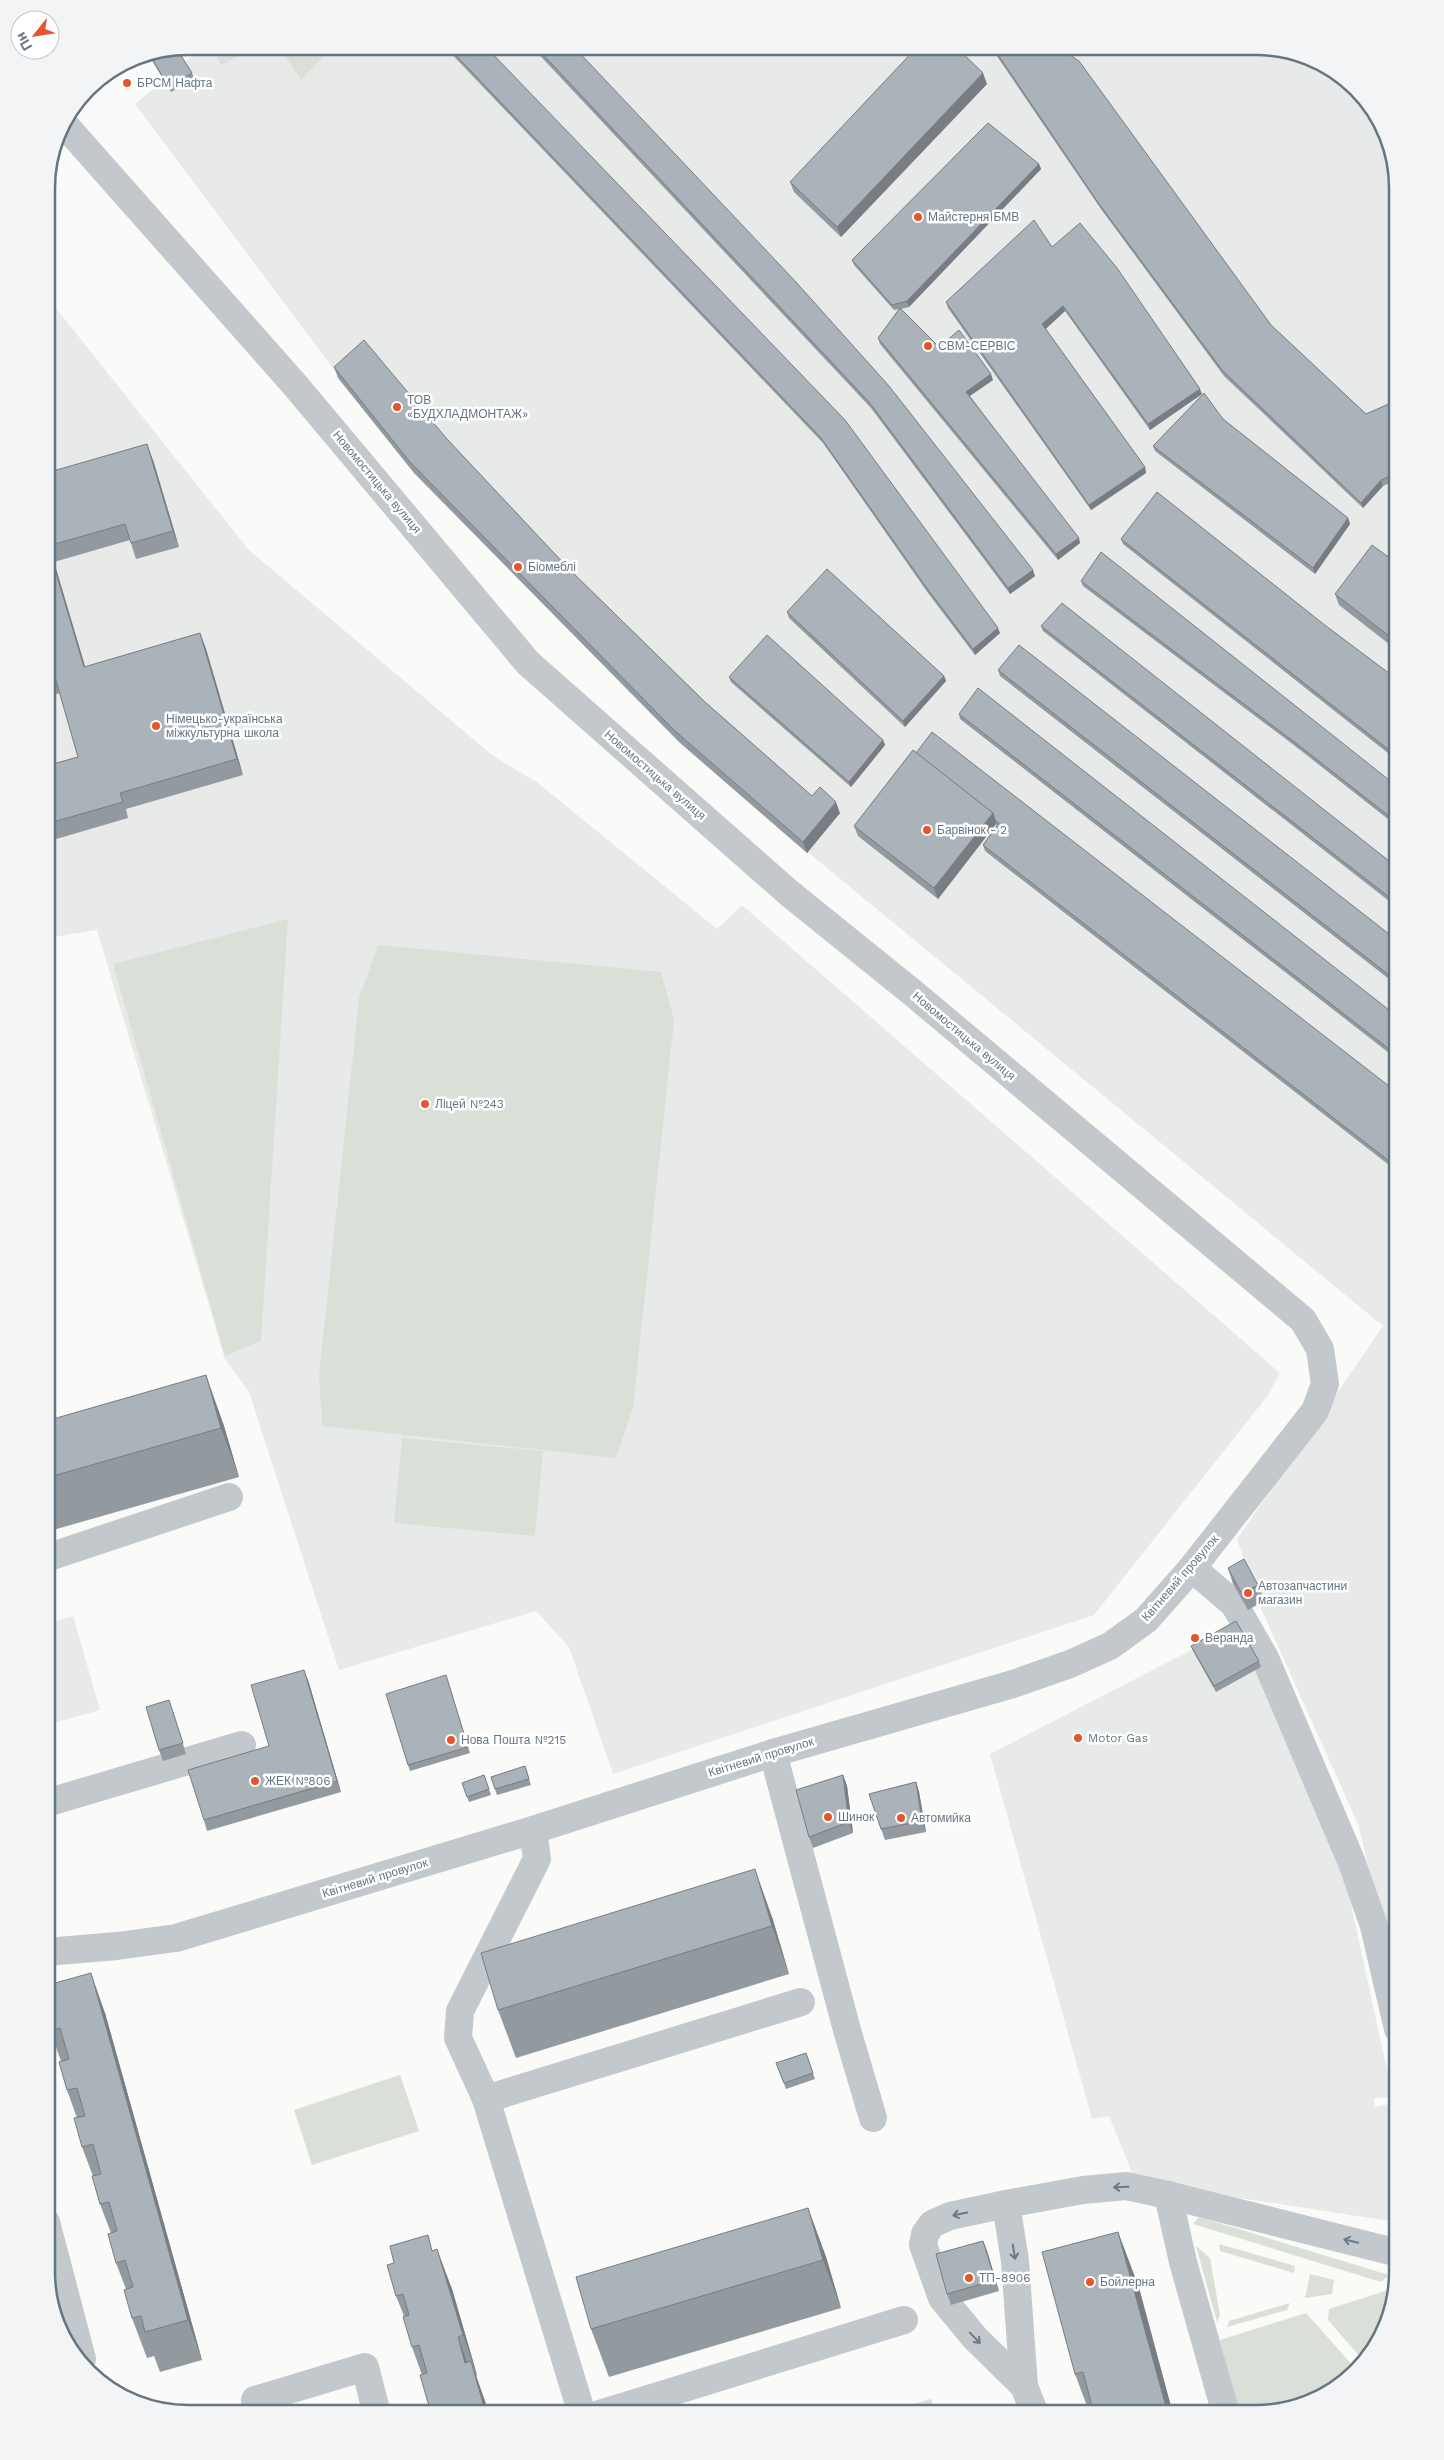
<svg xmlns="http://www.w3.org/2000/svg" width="1444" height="2460" font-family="'Work Sans',sans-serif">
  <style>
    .built { fill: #e8e9e9 }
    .green { fill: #dadfd7 }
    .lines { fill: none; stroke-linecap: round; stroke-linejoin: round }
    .minor { stroke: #c3c8cc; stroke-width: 28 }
    .wall { fill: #929a9f }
    .shaded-wall { fill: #777d82 }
    .building { fill: #aab3b9; stroke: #777d82 }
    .oneway { stroke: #6a7a87 }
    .poi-dot { fill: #e4572e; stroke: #fff; stroke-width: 2 }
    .labels { text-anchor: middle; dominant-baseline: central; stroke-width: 5; stroke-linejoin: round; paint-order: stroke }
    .poi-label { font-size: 12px; fill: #657683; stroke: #fff; text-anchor: start }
    .street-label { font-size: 12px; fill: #657683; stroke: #fff }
    .rim { fill: none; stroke: #657683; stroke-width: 2.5 }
  </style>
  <rect width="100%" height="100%" fill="#fafaf8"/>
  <g class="built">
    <path d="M205,46H212L221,64L258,46H278L301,80L325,56L323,46L1265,47L1335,70L1383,126L1398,188V1978L1392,1965L1358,1824L1259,1604L1237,1539L1383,1326L816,859L679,740L338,375L135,104Z"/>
    <path d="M47,297L249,550L492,755L538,783L717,929L742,905L1280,1373L1269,1394L1094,1615L613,1774L569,1647L536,1611L339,1670L249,1392L225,1359L97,930L46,938Z"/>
    <path d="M73,1616L100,1710L50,1724L46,1713V1624Z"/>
    <path d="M1238,1626L1344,1872L1393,2097L1374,2098L1375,2107L1398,2102L1396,2222L1136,2182L1109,2116L1092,2119L990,1754Z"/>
    <path d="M242,2403L244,2413H207Z"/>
  </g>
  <g class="green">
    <path d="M212,46H258L221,65Z"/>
    <path d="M278,46H323L325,56L301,80Z"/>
    <path d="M288,919L261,1341L225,1356L113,964Z"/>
    <path d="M378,945L661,972L674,1020L633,1408L616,1458L322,1426L319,1376L359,998Z"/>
    <path d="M402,1438L543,1451L535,1536L394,1523Z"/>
    <path d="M400,2075L419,2131L312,2165L294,2110Z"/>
    <path d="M1199,2217L1389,2275L1381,2282L1193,2224Z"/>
    <path d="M1219,2244L1295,2266L1294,2273L1220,2251Z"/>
    <path d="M1196,2246L1210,2258L1220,2315L1217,2322Z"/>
    <path d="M1310,2274L1334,2280L1332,2294L1305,2298Z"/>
    <path d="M1385,2291L1391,2294L1374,2350L1363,2360L1328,2320L1329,2309Z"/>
    <path d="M1290,2303L1287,2310L1227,2327L1229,2321Z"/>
    <path d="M1306,2313L1354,2367L1318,2399L1256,2414H1239L1220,2340Z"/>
    <path d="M931,2399L936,2414H879Z"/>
  </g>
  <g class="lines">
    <g class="minor">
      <path d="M46,1558L229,1497"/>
      <path d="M1192,1568L1234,1604L1265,1658L1352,1863L1374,1926L1398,2029"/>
      <path d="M773,1753L847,2030L873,2118"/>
      <path d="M46,1803L242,1745"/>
      <path d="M533,1830L537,1859L460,2011L458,2038L486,2099L582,2414"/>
      <path d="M46,1952L117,1946L176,1938L533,1830L773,1753L1013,1684L1070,1664L1110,1646L1146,1620L1192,1568L1315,1411L1325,1384L1320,1349L1303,1320L913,993L789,893L528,663L295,385L64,124"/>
      <path d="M486,2099L801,2002"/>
      <path d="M1168,2195L1183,2262L1226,2414"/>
      <path d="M1006,2204L1015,2261L1024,2386L1035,2414"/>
      <path d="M46,2222L82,2359"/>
      <path d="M1024,2386L975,2338L942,2298L923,2245L925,2234L932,2224L950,2216L1006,2204L1083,2190L1126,2186L1168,2195L1398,2253"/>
      <path d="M255,2400L365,2367L377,2414"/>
      <path d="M600,2414L904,2320"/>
    </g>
  </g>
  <g class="wall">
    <path d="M444,46H485L1000,633L975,655L928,593L823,443Z"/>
    <path d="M531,46H573L1035,576L1010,594L871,408Z"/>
    <path d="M990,46L1058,47L1271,325L1366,414L1398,400V479L1383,486L1363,508L1224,376L1101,209Z"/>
    <path d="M177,49L192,73L194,78L171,92L148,54Z"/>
    <path d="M987,84L841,237L794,192L790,182Z"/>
    <path d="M1039,164L1041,169L909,307L901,309L939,347L993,380L970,396L1080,543L1058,560L880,344L878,338L899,309L894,310L854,265L852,260Z"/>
    <path d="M1052,247L1202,394L1150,430L1065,311L1046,329L1145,467L1146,473L1091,510L948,308L946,302Z"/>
    <path d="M334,367L447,439L569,569L705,702L812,796L840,813L807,853L679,742L414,473L338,378Z"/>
    <path d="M1223,419L1348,518L1350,524L1315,574L1155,451L1153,446Z"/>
    <path d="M153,460L179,547L136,559L130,540L54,562L85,667L200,633L206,649L243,775L126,809L128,818L46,842V766L78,757L60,693L46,697V473Z"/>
    <path d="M1398,515V539L1394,536L1390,525Z"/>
    <path d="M1121,539L1326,626L1398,680V761L1123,544Z"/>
    <path d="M1398,564V651L1339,605L1335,594Z"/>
    <path d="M1081,581L1398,787V827L1299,749L1083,586Z"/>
    <path d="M787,612L944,676L946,681L905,727L789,618Z"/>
    <path d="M1041,626L1398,868V908L1043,631Z"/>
    <path d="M998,670L1398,941V986L1000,676Z"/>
    <path d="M729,677L883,740L885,745L851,787L731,682Z"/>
    <path d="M959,714L1398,1017V1060L960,719Z"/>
    <path d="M913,750L1398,1093V1172L985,851L983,845L997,825L996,824L938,899L858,836L854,826Z"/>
    <path d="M46,1421L223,1423L239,1477L46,1532Z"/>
    <path d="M1228,1568L1258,1585L1264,1601L1248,1610L1233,1584Z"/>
    <path d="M1191,1646L1259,1661L1261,1667L1216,1692L1193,1651Z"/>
    <path d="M308,1680L341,1792L207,1831L204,1820L269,1746Z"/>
    <path d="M448,1681L470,1753L410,1771L408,1765Z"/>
    <path d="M173,1711L186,1754L163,1761L159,1750Z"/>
    <path d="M525,1766L531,1785L497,1795L491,1777Z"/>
    <path d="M484,1775L491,1795L469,1802L462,1783Z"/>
    <path d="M843,1775L847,1786L853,1833L813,1848L809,1837Z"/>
    <path d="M916,1782L919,1792L926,1832L885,1840L869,1794Z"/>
    <path d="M772,1917L789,1974L516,2058L498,2010Z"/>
    <path d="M105,2013L202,2360L160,2372L154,2356L147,2358L132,2318L126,2289L116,2263L111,2233L100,2204L93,2176L82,2147L77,2118L67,2090L61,2061L50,2031Z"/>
    <path d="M806,2053L815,2079L786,2089L776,2063Z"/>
    <path d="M808,2208L826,2257L841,2308L609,2377L591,2329Z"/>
    <path d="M1118,2232L1139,2288L1173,2414H1090L1075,2374Z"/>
    <path d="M983,2241L987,2251L999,2291L951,2305L947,2294Z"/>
    <path d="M433,2250L452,2289L477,2375L476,2376L489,2414H432L429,2406L422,2375L412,2347L404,2316L396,2296Z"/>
  </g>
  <g class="shaded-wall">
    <path d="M983,73L987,84L841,237L837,227Z"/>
    <path d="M1039,164L1041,169L909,307L907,301Z"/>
    <path d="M1063,306L1065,311L1044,330L1042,324Z"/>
    <path d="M991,374L993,380L968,397L966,392Z"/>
    <path d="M1200,389L1202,394L1150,430L1148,424Z"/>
    <path d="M147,444L153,460L179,547L173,531Z"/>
    <path d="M1145,467L1146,473L1091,510L1089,505Z"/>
    <path d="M1381,480L1383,486L1363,508L1361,503Z"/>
    <path d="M1348,518L1350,524L1315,574L1313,568Z"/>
    <path d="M1079,538L1080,543L1058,560L1056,554Z"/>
    <path d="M48,546L54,562L90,683L84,667Z"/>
    <path d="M1033,570L1035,576L1010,594L1008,588Z"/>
    <path d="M998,628L1000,633L975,655L973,649Z"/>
    <path d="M200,633L206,649L243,775L237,759Z"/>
    <path d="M944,676L946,681L905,727L903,721Z"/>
    <path d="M883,740L885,745L851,787L849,782Z"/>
    <path d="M836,802L840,813L807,853L803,842Z"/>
    <path d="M993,813L996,824L938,899L934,888Z"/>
    <path d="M206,1375L223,1423L239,1477L221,1428Z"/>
    <path d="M304,1670L308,1680L341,1792L337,1781Z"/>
    <path d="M843,1775L847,1786L853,1833L849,1822Z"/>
    <path d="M916,1782L919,1792L926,1832L922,1821Z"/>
    <path d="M755,1869L772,1917L789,1974L772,1926Z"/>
    <path d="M91,1973L105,2013L202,2360L188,2320Z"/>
    <path d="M808,2208L826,2257L841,2308L823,2260Z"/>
    <path d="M1118,2232L1139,2288L1173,2414H1168Z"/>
    <path d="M983,2241L987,2251L999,2291L995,2280Z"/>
    <path d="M437,2249L452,2289L477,2375L463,2335Z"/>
    <path d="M458,2337L472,2377L465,2363Z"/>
    <path d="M471,2361L485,2401L489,2414H486Z"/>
  </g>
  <g class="building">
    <path d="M447,46H485L845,420L998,628L973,649L926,587L821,438Z"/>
    <path d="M535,46H573L795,281L889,386L1033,570L1008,588L869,402Z"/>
    <path d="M918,46H955L983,73L837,227L790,182Z"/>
    <path d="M992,46L1058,47L1079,61L1271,325L1366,414L1398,400V473L1381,480L1361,503L1222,370L1099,204Z"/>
    <path d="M177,49L192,73L169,87L149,54Z"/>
    <path d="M988,123L1039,164L907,301L892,305L852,260Z"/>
    <path d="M1034,220L1052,247L1080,223L1117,268L1200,389L1148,424L1063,306L1042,324L1145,467L1089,505L946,302Z"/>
    <path d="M900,308L939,347L959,330L991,374L966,392L1079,538L1056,554L878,338Z"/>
    <path d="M364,340L447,439L569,569L705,702L812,796L820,787L836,802L803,842L675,731L410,462L334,367Z"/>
    <path d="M1204,393L1223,419L1348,518L1313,568L1153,446Z"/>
    <path d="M147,444L173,531L131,543L125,524L48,546L84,667L200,633L237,759L120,793L123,802L46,824V766L78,757L55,677L46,679V473Z"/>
    <path d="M1157,492L1326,626L1398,680V757L1121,539Z"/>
    <path d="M1398,515V531L1390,525Z"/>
    <path d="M1372,545L1398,564V643L1335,594Z"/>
    <path d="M1101,552L1398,787V823L1297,744L1081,581Z"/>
    <path d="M827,569L944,676L903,721L787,612Z"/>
    <path d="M1062,603L1398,868V904L1041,626Z"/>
    <path d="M767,635L883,740L849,782L729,677Z"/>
    <path d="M1019,645L1398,941V982L998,670Z"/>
    <path d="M978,688L1398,1017V1056L959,714Z"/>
    <path d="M932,732L1398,1093V1168L983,845L999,823L995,820L993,813L916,753Z"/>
    <path d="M913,750L993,813L934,888L854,826Z"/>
    <path d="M206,1375L221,1428L46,1478V1421Z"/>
    <path d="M1244,1559L1258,1585L1242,1594L1228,1568Z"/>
    <path d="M1236,1621L1259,1661L1214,1686L1191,1646Z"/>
    <path d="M304,1670L337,1781L204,1820L188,1770L269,1746L251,1685Z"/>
    <path d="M446,1675L468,1747L408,1765L386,1694Z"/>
    <path d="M169,1700L183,1743L159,1750L146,1707Z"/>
    <path d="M525,1766L529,1779L495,1789L491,1777Z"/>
    <path d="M484,1775L489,1789L467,1797L462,1783Z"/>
    <path d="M843,1775L849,1822L809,1837L796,1790Z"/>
    <path d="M916,1782L922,1821L881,1829L869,1794Z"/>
    <path d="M755,1869L772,1926L498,2010L481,1953Z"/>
    <path d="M91,1973L188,2320L145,2332L141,2316L132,2318L124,2290L133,2287L125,2260L116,2263L108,2234L117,2231L109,2202L100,2204L92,2176L101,2174L93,2144L82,2147L74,2118L85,2116L77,2088L67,2090L59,2062L69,2059L60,2028L50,2031L46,2016V2001L52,1999L48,1985Z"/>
    <path d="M806,2053L813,2073L784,2083L776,2063Z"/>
    <path d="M808,2208L823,2260L591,2329L576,2277Z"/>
    <path d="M1118,2232L1168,2414H1094L1083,2372L1075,2374L1042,2252Z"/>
    <path d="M428,2235L432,2251L437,2249L463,2335L458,2337L465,2363L471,2361L486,2414H439L436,2404L429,2406L420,2375L427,2373L419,2345L412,2347L403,2317L409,2315L403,2294L396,2296L387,2265L394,2263L390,2246Z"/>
    <path d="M983,2241L995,2280L947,2294L936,2254Z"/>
  </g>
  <defs><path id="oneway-shaft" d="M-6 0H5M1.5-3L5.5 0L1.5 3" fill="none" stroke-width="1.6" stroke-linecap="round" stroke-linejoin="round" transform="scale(1.25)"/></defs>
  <g class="oneway">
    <use href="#oneway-shaft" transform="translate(1121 2187) rotate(178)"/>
    <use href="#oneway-shaft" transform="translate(960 2214) rotate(168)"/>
    <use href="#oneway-shaft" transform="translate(1351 2241) rotate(-166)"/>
    <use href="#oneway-shaft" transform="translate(1014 2252) rotate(81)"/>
    <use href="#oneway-shaft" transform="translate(975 2338) rotate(46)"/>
  </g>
  <g class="poi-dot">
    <circle cx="127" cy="83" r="5"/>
    <circle cx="918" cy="217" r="5"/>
    <circle cx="928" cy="346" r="5"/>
    <circle cx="397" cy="407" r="5"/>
    <circle cx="518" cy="567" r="5"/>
    <circle cx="156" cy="726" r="5"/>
    <circle cx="927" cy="830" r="5"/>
    <circle cx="425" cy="1104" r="5"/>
    <circle cx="1248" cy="1593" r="5"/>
    <circle cx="1195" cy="1638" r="5"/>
    <circle cx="1078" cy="1738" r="5"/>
    <circle cx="451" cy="1740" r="5"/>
    <circle cx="255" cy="1781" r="5"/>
    <circle cx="828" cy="1817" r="5"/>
    <circle cx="901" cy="1818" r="5"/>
    <circle cx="969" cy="2278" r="5"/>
    <circle cx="1090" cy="2282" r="5"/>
  </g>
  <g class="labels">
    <g class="poi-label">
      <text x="137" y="83">БРСМ Нафта</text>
      <text x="928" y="217">Майстерня БМВ</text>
      <text x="938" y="346">СВМ-СЕРВІС</text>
      <text x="407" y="400">ТОВ<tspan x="407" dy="14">«БУДХЛАДМОНТАЖ»</tspan></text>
      <text x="528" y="567">Біомеблі</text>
      <text x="166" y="719">Німецько-українська<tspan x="166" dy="14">міжкультурна школа</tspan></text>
      <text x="937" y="830">Барвінок - 2</text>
      <text x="435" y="1104">Ліцей №243</text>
      <text x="1258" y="1586">Автозапчастини<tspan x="1258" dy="14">магазин</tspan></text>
      <text x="1205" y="1638">Веранда</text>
      <text x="1088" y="1738">Motor Gas</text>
      <text x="461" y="1740">Нова Пошта №215</text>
      <text x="265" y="1781">ЖЕК №806</text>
      <text x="838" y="1817">Шинок</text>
      <text x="911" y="1818">Автомийка</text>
      <text x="979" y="2278">ТП-8906</text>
      <text x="1100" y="2282">Бойлерна</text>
    </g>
    <g class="street-label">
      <text transform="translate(377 482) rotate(50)">Новомостицька вулиця</text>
      <text transform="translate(655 775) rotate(41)">Новомостицька вулиця</text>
      <text transform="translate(964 1036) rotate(40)">Новомостицька вулиця</text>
      <text transform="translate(1180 1578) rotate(-49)">Квітневий провулок</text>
      <text transform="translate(761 1757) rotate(-17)">Квітневий провулок</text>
      <text transform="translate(375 1878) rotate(-17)">Квітневий провулок</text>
    </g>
  </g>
  <path d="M0 0H1444V2460H0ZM188 55H1256A133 133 0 0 1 1389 188V2272A133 133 0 0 1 1256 2405H188A133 133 0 0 1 55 2272V188A133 133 0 0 1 188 55Z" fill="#f3f4f5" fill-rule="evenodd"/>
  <path class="rim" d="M188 55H1256A133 133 0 0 1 1389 188V2272A133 133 0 0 1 1256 2405H188A133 133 0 0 1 55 2272V188A133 133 0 0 1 188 55Z"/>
  <g transform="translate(35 35) rotate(240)"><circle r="24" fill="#ffffff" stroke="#c1c8cd"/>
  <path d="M0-4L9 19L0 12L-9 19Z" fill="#e4572e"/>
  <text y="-8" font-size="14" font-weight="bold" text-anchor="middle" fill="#657683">Пн</text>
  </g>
</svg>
